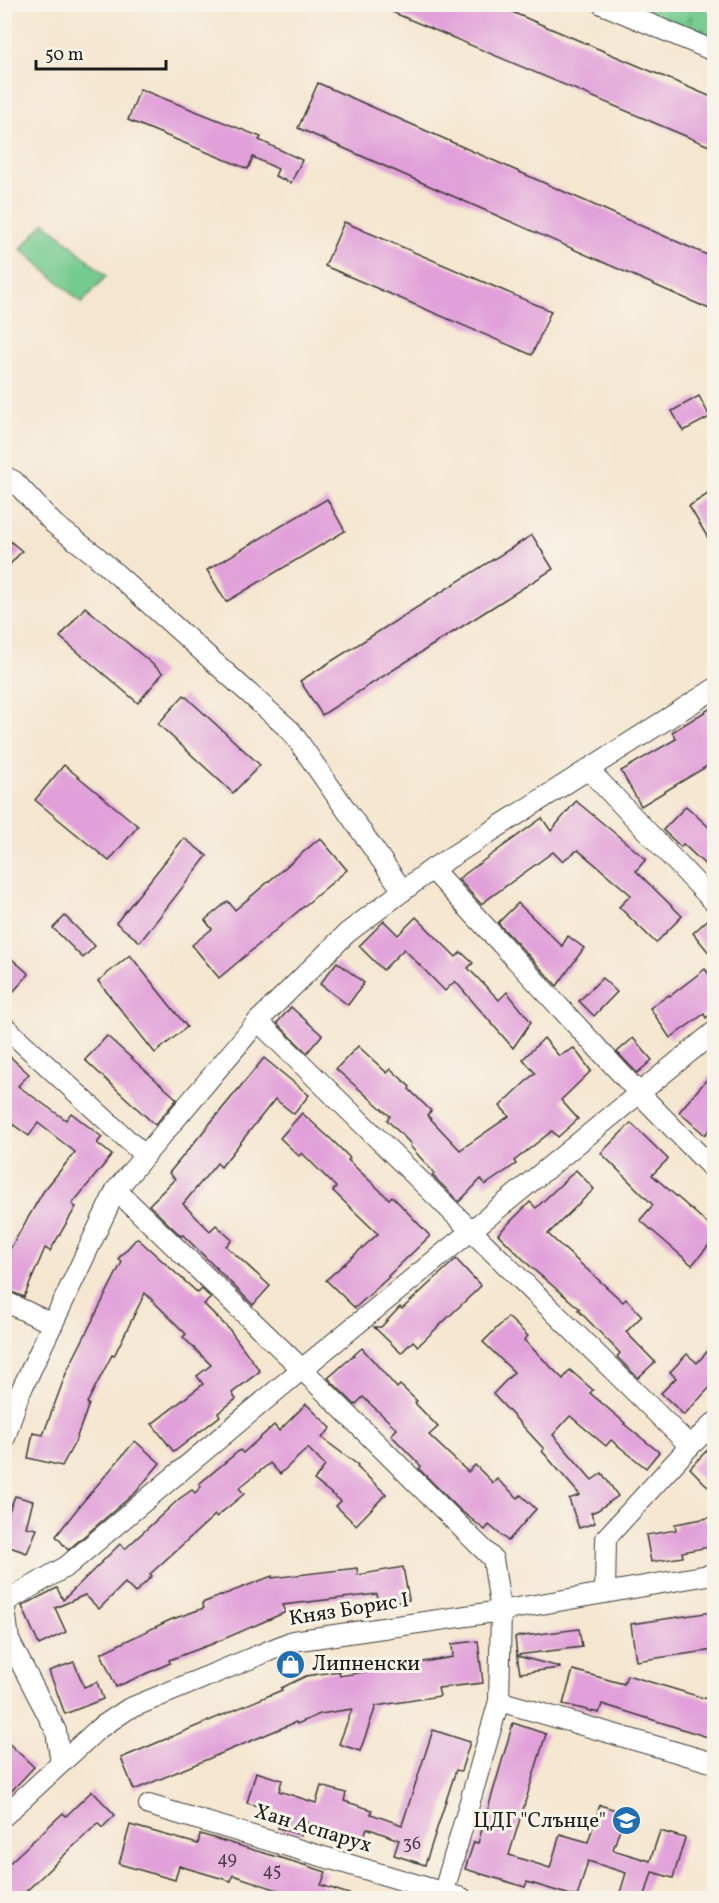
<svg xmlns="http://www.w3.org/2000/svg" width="719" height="1903" font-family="Vollkorn,serif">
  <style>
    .grass { fill: #74ca8f; stroke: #487356; stroke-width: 1.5 }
    .cemetery { fill: url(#cemetery-stones); stroke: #487356; stroke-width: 1.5 }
    .building { fill: #e1a0d9 }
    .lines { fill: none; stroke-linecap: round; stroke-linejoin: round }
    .minor-casing { stroke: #3d3a37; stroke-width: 22 }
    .minor { stroke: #fff; stroke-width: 20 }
    .labels { text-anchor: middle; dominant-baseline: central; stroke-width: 6; stroke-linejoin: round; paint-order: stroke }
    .number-label { font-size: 18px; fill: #4d3d4b }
    .street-label { font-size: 21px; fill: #1c1c1c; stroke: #f7f3e8 }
    .poi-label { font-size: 21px; fill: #1c1c1c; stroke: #f7f3e8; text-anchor: start }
  </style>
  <defs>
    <pattern id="cemetery-stones" width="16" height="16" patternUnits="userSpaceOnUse" patternTransform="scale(1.5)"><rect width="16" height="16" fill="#74ca8f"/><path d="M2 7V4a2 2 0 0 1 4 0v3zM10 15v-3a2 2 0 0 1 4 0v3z" fill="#64ad7b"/></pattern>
  </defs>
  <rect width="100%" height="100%" fill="#f7f3e8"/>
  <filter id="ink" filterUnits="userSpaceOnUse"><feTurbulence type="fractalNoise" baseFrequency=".0167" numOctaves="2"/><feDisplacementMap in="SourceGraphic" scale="12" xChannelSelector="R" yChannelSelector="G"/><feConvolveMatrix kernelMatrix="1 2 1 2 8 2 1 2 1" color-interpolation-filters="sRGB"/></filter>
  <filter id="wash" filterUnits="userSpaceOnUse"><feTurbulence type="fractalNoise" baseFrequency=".008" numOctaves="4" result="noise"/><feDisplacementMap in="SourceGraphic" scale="24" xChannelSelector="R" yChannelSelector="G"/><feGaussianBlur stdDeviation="1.35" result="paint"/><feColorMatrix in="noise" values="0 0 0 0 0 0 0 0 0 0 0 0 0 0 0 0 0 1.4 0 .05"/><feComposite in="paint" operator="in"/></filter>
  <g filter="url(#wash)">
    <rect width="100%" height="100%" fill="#f5e6d0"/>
    <path class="grass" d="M45,222L106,276L82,303L21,249Z"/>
    <path class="cemetery" d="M606,5H714V51Z"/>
    <g id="blocks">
      <g class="building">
        <path d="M373,4H493L714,98V148Z"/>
        <path d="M318,83L714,258V311L298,128Z"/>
        <path d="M140,89L261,137L259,140L302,160L291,183L275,176L278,169L253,157L248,169L128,120Z"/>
        <path d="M344,222L551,311L532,355L325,266Z"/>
        <path d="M699,396L710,417L683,431L672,411Z"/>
        <path d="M714,490V548L689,506Z"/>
        <path d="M327,499L345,531L226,602L207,570Z"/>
        <path d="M532,535L553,569L322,715L300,681Z"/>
        <path d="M4,536L22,551L4,571Z"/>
        <path d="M85,607L163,673L138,703L60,637Z"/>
        <path d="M184,695L260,765L233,793L158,724Z"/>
        <path d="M714,706V744L707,748L714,762L641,806L621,771L676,739L672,732Z"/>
        <path d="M64,765L138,826L109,861L35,800Z"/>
        <path d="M576,801L646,859L636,871L682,916L656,943L619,907L631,895L578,850L562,861L553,852L481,904L458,879L542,818L551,831Z"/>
        <path d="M686,806L714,832V873L683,844L681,847L663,830Z"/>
        <path d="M184,838L207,856L140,942L116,923Z"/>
        <path d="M320,838L347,870L219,978L192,945L212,929L205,920L228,901L235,910Z"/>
        <path d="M518,903L562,946L568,936L584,948L557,986L498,923Z"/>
        <path d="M714,914V959L693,933Z"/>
        <path d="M65,916L95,946L83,958L53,928Z"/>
        <path d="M416,917L456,957L461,952L473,963L468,968L499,1000L507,992L531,1022L513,1048L455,981L445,991L404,949L383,970L359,946L384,921L398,935Z"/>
        <path d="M4,952L29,974L4,1002Z"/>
        <path d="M130,955L187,1027L155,1053L98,981Z"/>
        <path d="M337,962L364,983L348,1005L320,984Z"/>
        <path d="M705,969L714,981V1011L706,1018L704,1014L670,1038L650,1008L669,995L670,996Z"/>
        <path d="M602,978L617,992L594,1016L579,1001Z"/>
        <path d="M291,1007L322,1035L307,1053L277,1023Z"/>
        <path d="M107,1036L177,1099L155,1125L85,1060Z"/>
        <path d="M544,1038L559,1056L574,1048L591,1071L561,1100L578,1119L558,1137L552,1131L514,1161L516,1164L485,1185L481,1179L459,1202L432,1175L434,1173L410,1146L411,1144L387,1120L390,1116L336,1069L358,1046L387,1073L391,1069L410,1087L409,1089L431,1111L427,1115L460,1150L509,1116L500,1106L535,1073L523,1059Z"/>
        <path d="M633,1038L652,1060L637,1073L617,1052Z"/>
        <path d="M4,1051L29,1074L18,1086L66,1120L71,1113L102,1137L97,1143L112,1155L72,1204L76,1207L50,1251L45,1248L24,1297L4,1289V1262L11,1247L43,1192L75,1152L38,1123L29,1136L4,1118Z"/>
        <path d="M264,1058L309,1095L294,1114L275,1099L221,1167L217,1163L183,1204L210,1231L216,1225L232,1240L226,1246L270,1286L253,1305L183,1235L181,1236L149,1205L175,1179L169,1173Z"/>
        <path d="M714,1071V1124L705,1135L679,1112Z"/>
        <path d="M302,1113L333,1141L350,1158L348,1160L389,1199L392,1196L430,1236L388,1276L389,1277L355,1308L326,1280L378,1234L333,1191L336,1187L302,1153L299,1156L280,1138Z"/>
        <path d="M631,1123L668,1159L652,1175L714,1229V1239L692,1265L640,1220L653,1205L601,1153Z"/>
        <path d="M576,1170L594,1189L548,1234L623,1302L626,1299L642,1316L626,1332L655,1362L638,1378L617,1357L620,1353L578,1310L580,1309L533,1269L498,1234L530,1202L536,1208Z"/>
        <path d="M137,1238L198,1293L202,1289L211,1298L204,1304L229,1329L260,1371L232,1393L236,1399L218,1413L220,1416L174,1452L152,1424L203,1384L197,1376L211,1365L183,1337L186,1334L145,1293L114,1356L112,1355L87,1403L89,1404L75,1442L62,1466L28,1458L33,1433L43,1435L67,1371L122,1262L118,1259Z"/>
        <path d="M456,1259L481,1286L418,1346L413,1341L401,1353L374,1327H381L400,1307L402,1309Z"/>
        <path d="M508,1317L528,1336L524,1340L563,1379L570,1370L593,1390L590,1393L625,1423L624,1424L659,1452L646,1468L611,1440L606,1446L570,1416L553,1435L592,1480L602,1473L618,1496L598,1510L591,1513L595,1523L579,1528L569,1499L580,1495L542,1451L544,1449L493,1394L514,1372L483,1342Z"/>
        <path d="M714,1344V1383L684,1415L661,1393L676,1378L670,1372L687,1354L697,1363Z"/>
        <path d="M362,1348L397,1388L400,1385L417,1401L415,1403L438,1427L429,1435L468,1472L475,1465L493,1483L497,1479L518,1498L521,1495L536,1509L508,1541L489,1525L485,1530L460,1510L419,1469L421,1466L391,1435L397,1429L363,1397L355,1405L328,1378Z"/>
        <path d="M306,1404L331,1428L322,1438L358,1465L357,1467L386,1494L356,1525L336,1506L341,1501L314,1480L325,1466L308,1448L280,1474L270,1463L239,1488L244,1494L216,1517L215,1515L150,1574L152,1576L135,1593L125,1583L99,1609L85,1595L55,1608L66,1632L39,1645L22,1606L57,1588L63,1600L120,1544L125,1549L179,1499L192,1490L195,1493L201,1487L199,1484L240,1450L243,1453L274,1425L279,1431Z"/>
        <path d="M135,1441L160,1463L136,1492L68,1550L56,1536L81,1504Z"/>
        <path d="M714,1443V1493L690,1468Z"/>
        <path d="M15,1496L33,1501L26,1527L37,1529L27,1553L4,1545L7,1537L4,1535V1524Z"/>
        <path d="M714,1517V1546L682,1552L683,1557L651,1562L646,1535L676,1530L675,1524Z"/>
        <path d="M403,1567L409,1600L379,1606L377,1594L283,1605L286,1612L212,1644L169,1660L170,1663L116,1687L101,1653L170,1620L204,1608L202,1603L272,1576V1578L357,1568L358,1575Z"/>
        <path d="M712,1612L714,1650L636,1661L631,1624Z"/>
        <path d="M579,1629L582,1647L517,1655L515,1637Z"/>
        <path d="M478,1641L483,1683L438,1688L440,1696L376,1706L360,1751L339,1744L352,1709L320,1714L297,1724L296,1722L134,1790L121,1758L282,1690L281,1688L306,1676L339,1671L340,1676L453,1657L452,1644Z"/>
        <path d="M517,1656L560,1667V1668L520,1673Z"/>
        <path d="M74,1662L84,1687L97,1682L103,1699L65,1714L49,1671Z"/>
        <path d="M573,1670L624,1684L627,1675L714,1701V1739L602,1704L599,1713L563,1704Z"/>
        <path d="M513,1723L546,1734L509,1855L550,1868L560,1834L588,1842L600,1805L625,1813L613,1850L650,1861L660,1831L685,1838L673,1878L652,1872L644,1899H618L626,1873L588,1861L577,1897L527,1882L525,1887L465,1869L474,1842L478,1843Z"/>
        <path d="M433,1730L470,1742L461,1771L456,1770L425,1865L394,1855L399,1840L367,1828L363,1839L305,1823L301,1835L278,1828L282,1813L247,1803L256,1772L282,1780L279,1791L316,1803L321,1786L346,1793L344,1801L372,1810L371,1814L402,1825Z"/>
        <path d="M4,1739L34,1767L4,1799Z"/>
        <path d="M92,1791L115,1815L102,1828L98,1823L18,1899H4V1868L63,1813L66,1816Z"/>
        <path d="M130,1825L198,1844L200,1834L301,1864L326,1872L321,1885L355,1896V1899H289L290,1894L233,1875L231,1881L179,1866L175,1880L119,1864Z"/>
      </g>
    </g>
  </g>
  <g filter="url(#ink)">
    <use href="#blocks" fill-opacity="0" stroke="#3d3a37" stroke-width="1.5"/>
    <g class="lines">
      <defs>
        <g id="minor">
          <path d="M602,4L714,51"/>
          <path d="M4,476L14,481L54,524L95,555L291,731L403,891"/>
          <path d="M588,769L714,902"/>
          <path d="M432,869L639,1093L714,1170"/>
          <path d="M258,1021L690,1446"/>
          <path d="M4,1026L144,1155"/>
          <path d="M116,1190L302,1369L493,1559L501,1611L499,1701L442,1898"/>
          <path d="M4,1301L53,1324"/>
          <path d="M4,1441L18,1397L116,1190L258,1021L347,933L432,869L714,689"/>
          <path d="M605,1593L606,1538L690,1446L714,1423"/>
          <path d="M4,1601L9,1640L56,1731L61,1763"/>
          <path d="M5,1602L67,1566L302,1369L714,1032"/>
          <path d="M499,1701L714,1763"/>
          <path d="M149,1805L462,1898"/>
          <path d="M4,1816L98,1729L128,1709L293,1641L501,1611L714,1574"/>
        </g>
      </defs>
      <use href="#minor" class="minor-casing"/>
      <use href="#minor" class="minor"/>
    </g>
  </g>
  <defs>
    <symbol id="shop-disc" viewBox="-11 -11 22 22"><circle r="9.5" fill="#1f6fb2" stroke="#f7f3e8"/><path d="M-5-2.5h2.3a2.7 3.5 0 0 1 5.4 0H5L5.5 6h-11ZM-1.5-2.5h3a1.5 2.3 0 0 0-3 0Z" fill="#fff"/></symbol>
    <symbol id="school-disc" viewBox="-11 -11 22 22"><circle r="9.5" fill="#1f6fb2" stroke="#f7f3e8"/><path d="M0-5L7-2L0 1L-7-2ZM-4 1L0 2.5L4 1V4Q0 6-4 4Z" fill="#fff"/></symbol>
  </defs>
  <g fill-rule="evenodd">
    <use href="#shop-disc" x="274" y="1648" width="33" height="33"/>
    <use href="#school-disc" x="610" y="1804" width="33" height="33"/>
  </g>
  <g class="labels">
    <g class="number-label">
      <text x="412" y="1844">36</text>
      <text x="227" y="1859">49</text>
      <text x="272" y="1871">45</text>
    </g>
    <g class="street-label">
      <text transform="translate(349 1610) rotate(-9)">Княз Борис I</text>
      <text transform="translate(313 1829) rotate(17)">Хан Аспарух</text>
    </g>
    <g class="poi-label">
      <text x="312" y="1664">Липненски</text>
      <text x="606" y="1821" text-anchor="end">ЦДГ "Слънце"</text>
    </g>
  </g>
  <rect width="719" height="1903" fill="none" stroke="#f7f3e8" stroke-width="24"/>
  <path d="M36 60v9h130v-9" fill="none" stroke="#1c1c1c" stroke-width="3"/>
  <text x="45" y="60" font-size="18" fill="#1c1c1c" stroke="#f7f3e8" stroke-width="4.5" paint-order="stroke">50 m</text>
</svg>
